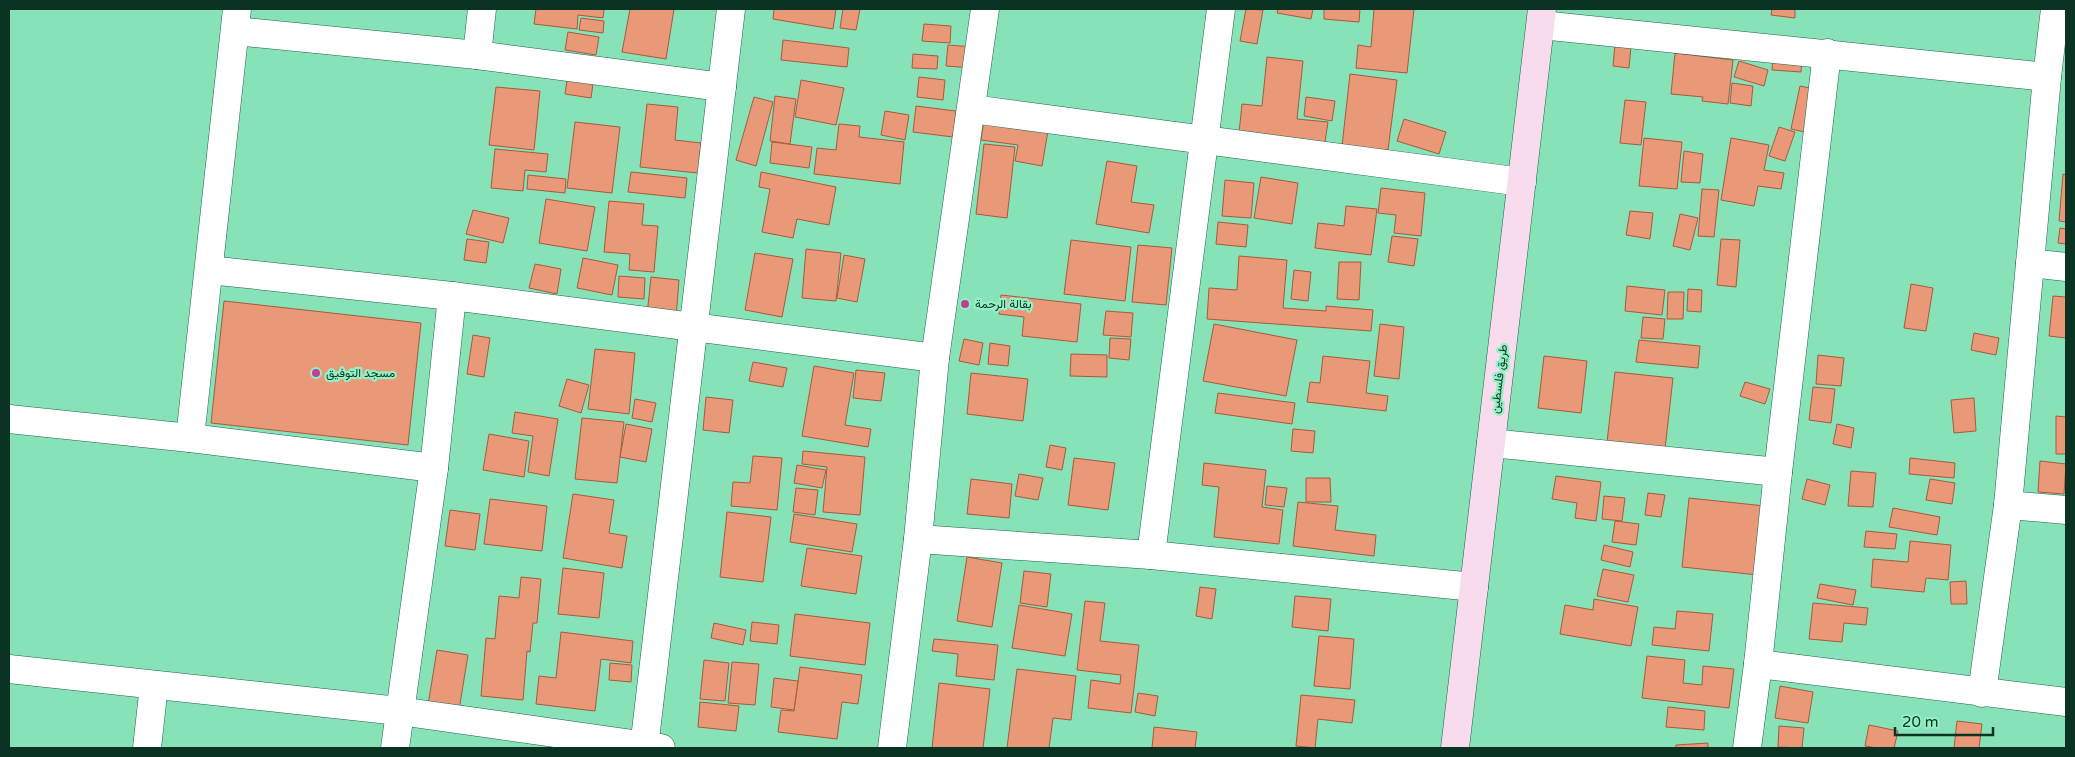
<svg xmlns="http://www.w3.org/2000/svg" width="2075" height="757" font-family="'Varela Round',Vazirmatn,sans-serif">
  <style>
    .building { fill: #e99878; stroke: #a65b3d }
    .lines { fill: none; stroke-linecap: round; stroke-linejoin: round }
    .street-casing { stroke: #1b6447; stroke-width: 29 }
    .secondary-casing { stroke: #1b6447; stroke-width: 29 }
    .street { stroke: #fff; stroke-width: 28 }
    .secondary { stroke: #f8dbed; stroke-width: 28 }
    .poi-dot { fill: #bb4194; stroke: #94f0c5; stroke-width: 2 }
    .labels { text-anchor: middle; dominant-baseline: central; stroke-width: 4.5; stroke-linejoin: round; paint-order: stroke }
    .poi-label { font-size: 12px; fill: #0b3323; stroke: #94f0c5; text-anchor: start }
    .street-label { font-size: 12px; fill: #0b3323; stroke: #94f0c5 }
  </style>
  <rect width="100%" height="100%" fill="#87e2b8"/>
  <g class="building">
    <path d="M536,9H604L603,18L578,15L577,29L534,24Z"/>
    <path d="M630,9H674L666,59L622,52Z"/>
    <path d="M774,9H836L833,29L773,19Z"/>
    <path d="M843,9H860L856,30L840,28Z"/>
    <path d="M1246,9L1263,10L1257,44L1240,41Z"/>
    <path d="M1278,9H1313L1311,19L1277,13Z"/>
    <path d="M1324,9H1360L1359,22L1324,19Z"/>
    <path d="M1374,9H1414L1407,73L1356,68L1358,45L1371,47Z"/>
    <path d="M1772,9H1795V18L1771,15Z"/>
    <path d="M581,18L604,21L603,33L579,30Z"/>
    <path d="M924,24L951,26L950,43L922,41Z"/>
    <path d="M568,32L599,37L596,55L565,50Z"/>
    <path d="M783,40L849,48L847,67L781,60Z"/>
    <path d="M1615,44L1631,46L1629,68L1613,66Z"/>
    <path d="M948,45L974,47L972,68L946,66Z"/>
    <path d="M1675,53L1733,60L1728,104L1702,101L1703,97L1671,94Z"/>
    <path d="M913,54L938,56L937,69L912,68Z"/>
    <path d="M1773,55L1802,57L1801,72L1772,70Z"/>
    <path d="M1267,57L1303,61L1297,119L1328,122L1325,142L1239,133L1242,104L1262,106Z"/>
    <path d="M1739,61L1768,70L1764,86L1734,77Z"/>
    <path d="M1350,74L1397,80L1388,150L1342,146Z"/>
    <path d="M919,77L945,80L943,100L917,97Z"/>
    <path d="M567,80L593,84L591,98L565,94Z"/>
    <path d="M801,80L844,88L836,125L795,117Z"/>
    <path d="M1732,83L1753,86L1751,106L1730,103Z"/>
    <path d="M1800,86L1819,90L1809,133L1791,129Z"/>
    <path d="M496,87L540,91L534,150L489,145Z"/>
    <path d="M775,96L796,99L790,144L770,141Z"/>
    <path d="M754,97L773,102L756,166L736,160Z"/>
    <path d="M1306,97L1335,101L1332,121L1304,116Z"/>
    <path d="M1625,100L1646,102L1641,145L1620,143Z"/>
    <path d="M647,104L678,107L675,140L701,143L698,173L640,167Z"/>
    <path d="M916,106L956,111L953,137L913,132Z"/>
    <path d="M885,111L909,115L905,140L881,135Z"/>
    <path d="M1404,119L1446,132L1439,154L1397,141Z"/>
    <path d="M984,120L1048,131L1042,166L1015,161L1018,145L981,140Z"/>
    <path d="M575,122L620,127L612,193L567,188Z"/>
    <path d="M839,124L860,126L859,137L904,142L900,184L814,174L817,148L836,150Z"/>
    <path d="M1779,127L1795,132L1785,161L1769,156Z"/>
    <path d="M1644,138L1682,142L1677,189L1639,186Z"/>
    <path d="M1731,138L1769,145L1764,170L1784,173L1781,189L1758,186L1754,206L1721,200Z"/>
    <path d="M772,142L812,147L809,168L770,163Z"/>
    <path d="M984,144L1015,147L1007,218L976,214Z"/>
    <path d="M495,149L548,154L546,172L525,170L523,191L491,188Z"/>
    <path d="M1684,151L1703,154L1700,183L1681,182Z"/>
    <path d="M1107,161L1137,166L1131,202L1154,205L1149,233L1096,224Z"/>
    <path d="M631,172L687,178L685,198L628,192Z"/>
    <path d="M761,172L836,187L829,225L797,219L793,238L762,232L770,189L759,187Z"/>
    <path d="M2063,174L2066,175V222L2059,221Z"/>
    <path d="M528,175L566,179L565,193L527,189Z"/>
    <path d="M1261,177L1298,183L1292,224L1254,218Z"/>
    <path d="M1225,180L1254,183L1251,218L1222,216Z"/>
    <path d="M1381,188L1425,193L1421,236L1394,233L1396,215L1378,213Z"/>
    <path d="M1702,189L1719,190L1714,237L1698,236Z"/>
    <path d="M546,199L595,207L587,251L539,243Z"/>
    <path d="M609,201L644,204L642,225L658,226L654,272L629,270L630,254L604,252Z"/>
    <path d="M1346,206L1377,209L1371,255L1315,248L1318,223L1344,226Z"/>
    <path d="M473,210L509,218L503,243L466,234Z"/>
    <path d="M1630,211L1653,213L1650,239L1626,235Z"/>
    <path d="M1680,214L1698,218L1690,250L1673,246Z"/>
    <path d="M1218,222L1248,225L1246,247L1216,244Z"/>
    <path d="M2060,228L2066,229V244L2058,243Z"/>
    <path d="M1392,236L1418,239L1414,266L1388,262Z"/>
    <path d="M467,239L489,242L486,263L464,260Z"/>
    <path d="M1721,239L1740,240L1736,287L1717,285Z"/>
    <path d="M1071,240L1131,247L1125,301L1064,294Z"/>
    <path d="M1138,245L1172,248L1166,305L1132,302Z"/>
    <path d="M806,249L841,253L836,301L802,298Z"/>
    <path d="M755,253L793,259L782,317L745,310Z"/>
    <path d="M844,255L865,259L857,302L837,298Z"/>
    <path d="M1239,256L1287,260L1283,308L1326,311V306L1373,310L1371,331L1207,319L1209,288L1237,290Z"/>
    <path d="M583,258L618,265L612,295L577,288Z"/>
    <path d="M1339,262H1361L1359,300L1337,299Z"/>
    <path d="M535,264L561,269L557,294L529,288Z"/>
    <path d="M1294,270L1311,272L1308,301L1291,299Z"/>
    <path d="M619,276L645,278L644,299L618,297Z"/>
    <path d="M651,277L679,280L676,318L647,315Z"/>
    <path d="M1911,284L1933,288L1926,331L1904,328Z"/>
    <path d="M1627,286L1665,290L1662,315L1625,311Z"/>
    <path d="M1688,289L1702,290L1701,312L1687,311Z"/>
    <path d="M1668,292H1684L1683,319H1667Z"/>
    <path d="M1001,295L1081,304L1077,342L1022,336L1024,317L999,314Z"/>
    <path d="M2053,296L2066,297V338L2049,336Z"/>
    <path d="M224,301L421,323L408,445L211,423Z"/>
    <path d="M1106,311L1133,313L1131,337L1103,335Z"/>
    <path d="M1643,317L1665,319L1663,339L1641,338Z"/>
    <path d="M1214,324L1297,340L1286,396L1203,381Z"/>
    <path d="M1380,324L1404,327L1399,379L1374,376Z"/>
    <path d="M1974,333L1999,338L1996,355L1971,350Z"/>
    <path d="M473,335L490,338L484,377L467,374Z"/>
    <path d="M1110,338L1131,339L1129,360L1109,358Z"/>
    <path d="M964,339L983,343L979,365L959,361Z"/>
    <path d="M1639,340L1700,346L1698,368L1636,362Z"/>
    <path d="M990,343L1010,346L1008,366L988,364Z"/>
    <path d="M595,349L635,353L629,414L588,409Z"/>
    <path d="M1071,354L1107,355V377L1070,376Z"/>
    <path d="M1818,355L1844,358L1841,386L1816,384Z"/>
    <path d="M1323,356L1370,361L1366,393L1388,396L1386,411L1307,402L1310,382L1320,383Z"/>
    <path d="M1544,356L1587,361L1581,413L1538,408Z"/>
    <path d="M753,362L787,368L783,387L749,381Z"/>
    <path d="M814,366L854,373L845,425L871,429L868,447L802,436Z"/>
    <path d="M856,370L885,373L881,401L853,398Z"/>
    <path d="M1615,372L1673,378L1665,449L1607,442Z"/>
    <path d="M971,373L1028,379L1023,421L967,414Z"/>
    <path d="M567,379L589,385L581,413L559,406Z"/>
    <path d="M1745,382L1770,389L1765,404L1740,396Z"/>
    <path d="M1813,387L1835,389L1831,423L1809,420Z"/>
    <path d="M1218,393L1295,403L1292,424L1215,413Z"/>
    <path d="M706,397L733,400L729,433L703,430Z"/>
    <path d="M1974,398L1976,431L1954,433L1951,400Z"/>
    <path d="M635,399L656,403L652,422L632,418Z"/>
    <path d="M515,412L558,419L549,476L528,472L533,436L512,433Z"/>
    <path d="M2056,416L2066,417V454H2056Z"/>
    <path d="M582,418L624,422L617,483L575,479Z"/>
    <path d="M626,424L652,429L646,462L620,457Z"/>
    <path d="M1837,424L1854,428L1851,448L1833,444Z"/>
    <path d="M1293,429L1315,431L1313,453L1291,451Z"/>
    <path d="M489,434L529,441L524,477L483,470Z"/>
    <path d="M1050,445L1066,448L1062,470L1046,467Z"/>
    <path d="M803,451L865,457L860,515L823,512L827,467L802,464Z"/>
    <path d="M753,456L782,458L777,510L731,506L733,482L750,483Z"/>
    <path d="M1074,458L1115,463L1108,510L1068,505Z"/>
    <path d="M1910,458L1955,463L1954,478L1909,474Z"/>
    <path d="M2040,461L2066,464L2064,494L2038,492Z"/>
    <path d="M1204,463L1266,470L1262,507L1283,510L1279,544L1214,537L1219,487L1202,485Z"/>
    <path d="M797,465L826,470L822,488L794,483Z"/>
    <path d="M1851,471L1876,473L1873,507L1848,506Z"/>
    <path d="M1019,474L1043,478L1038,500L1015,496Z"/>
    <path d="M1556,476L1601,482L1596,521L1575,518L1577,503L1552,499Z"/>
    <path d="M1306,478H1330L1331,502H1306Z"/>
    <path d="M971,479L1012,484L1009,518L967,514Z"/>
    <path d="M1807,479L1830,485L1825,505L1802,499Z"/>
    <path d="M1930,479L1955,483L1952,504L1926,500Z"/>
    <path d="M1267,486L1287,488L1284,507L1265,505Z"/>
    <path d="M796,488L818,490L815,515L793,512Z"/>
    <path d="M1648,493L1665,495L1661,517L1645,515Z"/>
    <path d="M573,494L614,500L609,533L627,536L622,568L563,558Z"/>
    <path d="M1604,496L1625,498L1622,521L1602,519Z"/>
    <path d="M1689,498L1765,506L1758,575L1682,567Z"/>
    <path d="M490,499L547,506L542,551L484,544Z"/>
    <path d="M1298,502L1338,506L1335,530L1376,535L1374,556L1293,546Z"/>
    <path d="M1893,508L1940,517L1937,535L1889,527Z"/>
    <path d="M450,510L480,514L475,550L445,546Z"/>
    <path d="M727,512L771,517L763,582L720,577Z"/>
    <path d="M794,514L857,524L852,552L790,542Z"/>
    <path d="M1615,521L1639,524L1636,545L1612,542Z"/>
    <path d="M1866,531L1897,534L1895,549L1864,547Z"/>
    <path d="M1910,541L1951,545L1948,580L1926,578L1924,592L1871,587L1873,559L1908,562Z"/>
    <path d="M1604,545L1633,552L1630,567L1601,560Z"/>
    <path d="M807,548L862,556L856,594L801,586Z"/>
    <path d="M967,557L1002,563L992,627L957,621Z"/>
    <path d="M563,568L604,573L599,618L558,614Z"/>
    <path d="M1603,569L1634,575L1628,602L1597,596Z"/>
    <path d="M1024,571L1051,574L1047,607L1020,603Z"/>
    <path d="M521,577L541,579L537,623H533L530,652L527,651L523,700L481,696L486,638L495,639L499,596L519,598Z"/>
    <path d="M1966,581L1967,604H1951L1950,582Z"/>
    <path d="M1820,584L1856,590L1853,605L1817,598Z"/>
    <path d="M1200,587L1216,589L1212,619L1196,616Z"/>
    <path d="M1295,596L1331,599L1328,631L1292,627Z"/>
    <path d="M1594,599L1638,607L1631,646L1560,634L1565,605L1593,610Z"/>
    <path d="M1085,601L1105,603L1100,641L1139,645L1131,713L1088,708L1091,680L1120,684L1121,675L1077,670Z"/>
    <path d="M1813,603L1868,608L1866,625L1844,623L1842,642L1809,639Z"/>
    <path d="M1019,605L1072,614L1065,656L1012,648Z"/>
    <path d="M1677,611L1713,614L1709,651L1652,645L1654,627L1675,629Z"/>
    <path d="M795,614L870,623L865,665L790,656Z"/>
    <path d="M752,622L779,625L777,644L750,641Z"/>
    <path d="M714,623L746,630L743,645L711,638Z"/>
    <path d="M561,632L633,641L631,663L601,659L595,711L536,704L539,676L556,678Z"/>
    <path d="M1319,636L1354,639L1350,689L1314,686Z"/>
    <path d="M934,639L998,645L994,680L956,676L958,654L932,651Z"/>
    <path d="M437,650L468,655L459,710L428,705Z"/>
    <path d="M1647,656L1685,660L1683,683L1702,685L1703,666L1734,669L1729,708L1642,698Z"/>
    <path d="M704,660L729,663L725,701L700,699Z"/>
    <path d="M732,662L759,664L755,705L728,703Z"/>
    <path d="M610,663L632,665L631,682L609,680Z"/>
    <path d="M800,667L862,675L858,704L842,702L837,739L778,732L781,710L794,711Z"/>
    <path d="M1017,669L1076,676L1071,720L1053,718L1049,748H1007Z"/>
    <path d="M774,678L798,681L794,710L771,707Z"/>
    <path d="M939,683L990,689L983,748H932Z"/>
    <path d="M1780,686L1813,692L1808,723L1775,718Z"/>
    <path d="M1138,693L1158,696L1155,716L1135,712Z"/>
    <path d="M1301,695L1355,700L1352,723L1318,719L1315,748L1296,746Z"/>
    <path d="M700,702L739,706L736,731L698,727Z"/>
    <path d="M1668,707L1705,711L1704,730L1666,727Z"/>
    <path d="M1957,721L1982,724L1979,748H1954Z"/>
    <path d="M1869,725L1898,731L1894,748H1877L1865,746Z"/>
    <path d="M1779,726L1804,728L1802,748L1778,747Z"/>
    <path d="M1154,727L1197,732L1195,748H1152Z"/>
    <path d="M1708,743V748H1676V745Z"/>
  </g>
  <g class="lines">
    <defs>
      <g id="street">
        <path d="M1541,25L2047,77"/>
        <path d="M235,31L477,55L722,87"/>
        <path d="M477,55L482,9"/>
        <path d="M972,109L1522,182"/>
        <path d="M2030,263L2066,267"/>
        <path d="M209,270L452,296L935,358"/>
        <path d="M9,419L190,438L434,468"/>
        <path d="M190,438L237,9"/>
        <path d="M1491,443L1778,472"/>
        <path d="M2008,505L2066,510"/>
        <path d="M918,539L1151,555L1474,587"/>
        <path d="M1151,555L1221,9"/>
        <path d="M1758,664L2066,702"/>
        <path d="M9,669L399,711L661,748"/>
        <path d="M1982,693L2008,505L2047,77L2055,9"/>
        <path d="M147,748L154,685"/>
        <path d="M395,748L434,468L452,296"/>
        <path d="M644,748L731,9"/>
        <path d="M892,748L918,539L935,358L985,9"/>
        <path d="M1747,748L1758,664L1778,472L1827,53"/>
      </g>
      <path id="secondary" d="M1455,748L1542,9"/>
    </defs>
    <use href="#street" class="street-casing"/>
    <use href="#secondary" class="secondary-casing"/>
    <use href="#street" class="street"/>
    <use href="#secondary" class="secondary"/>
  </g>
  <g class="poi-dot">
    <circle cx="965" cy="304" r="5"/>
    <circle cx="316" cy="373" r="5"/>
  </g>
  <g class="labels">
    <g class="poi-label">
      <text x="975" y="304">بقالة الرحمة</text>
      <text x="326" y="373">مسجد التوفيق</text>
    </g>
    <g class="street-label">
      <text transform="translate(1499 379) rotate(-83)">طريق فلسطين</text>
    </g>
  </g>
  <rect width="2075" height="757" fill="none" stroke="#0b3323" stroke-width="20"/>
  <path d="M1895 727v8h98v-8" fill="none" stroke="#0b3323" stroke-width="2.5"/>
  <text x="1902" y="727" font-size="15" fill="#0b3323" stroke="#94f0c5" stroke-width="4" paint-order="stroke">20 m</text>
</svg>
